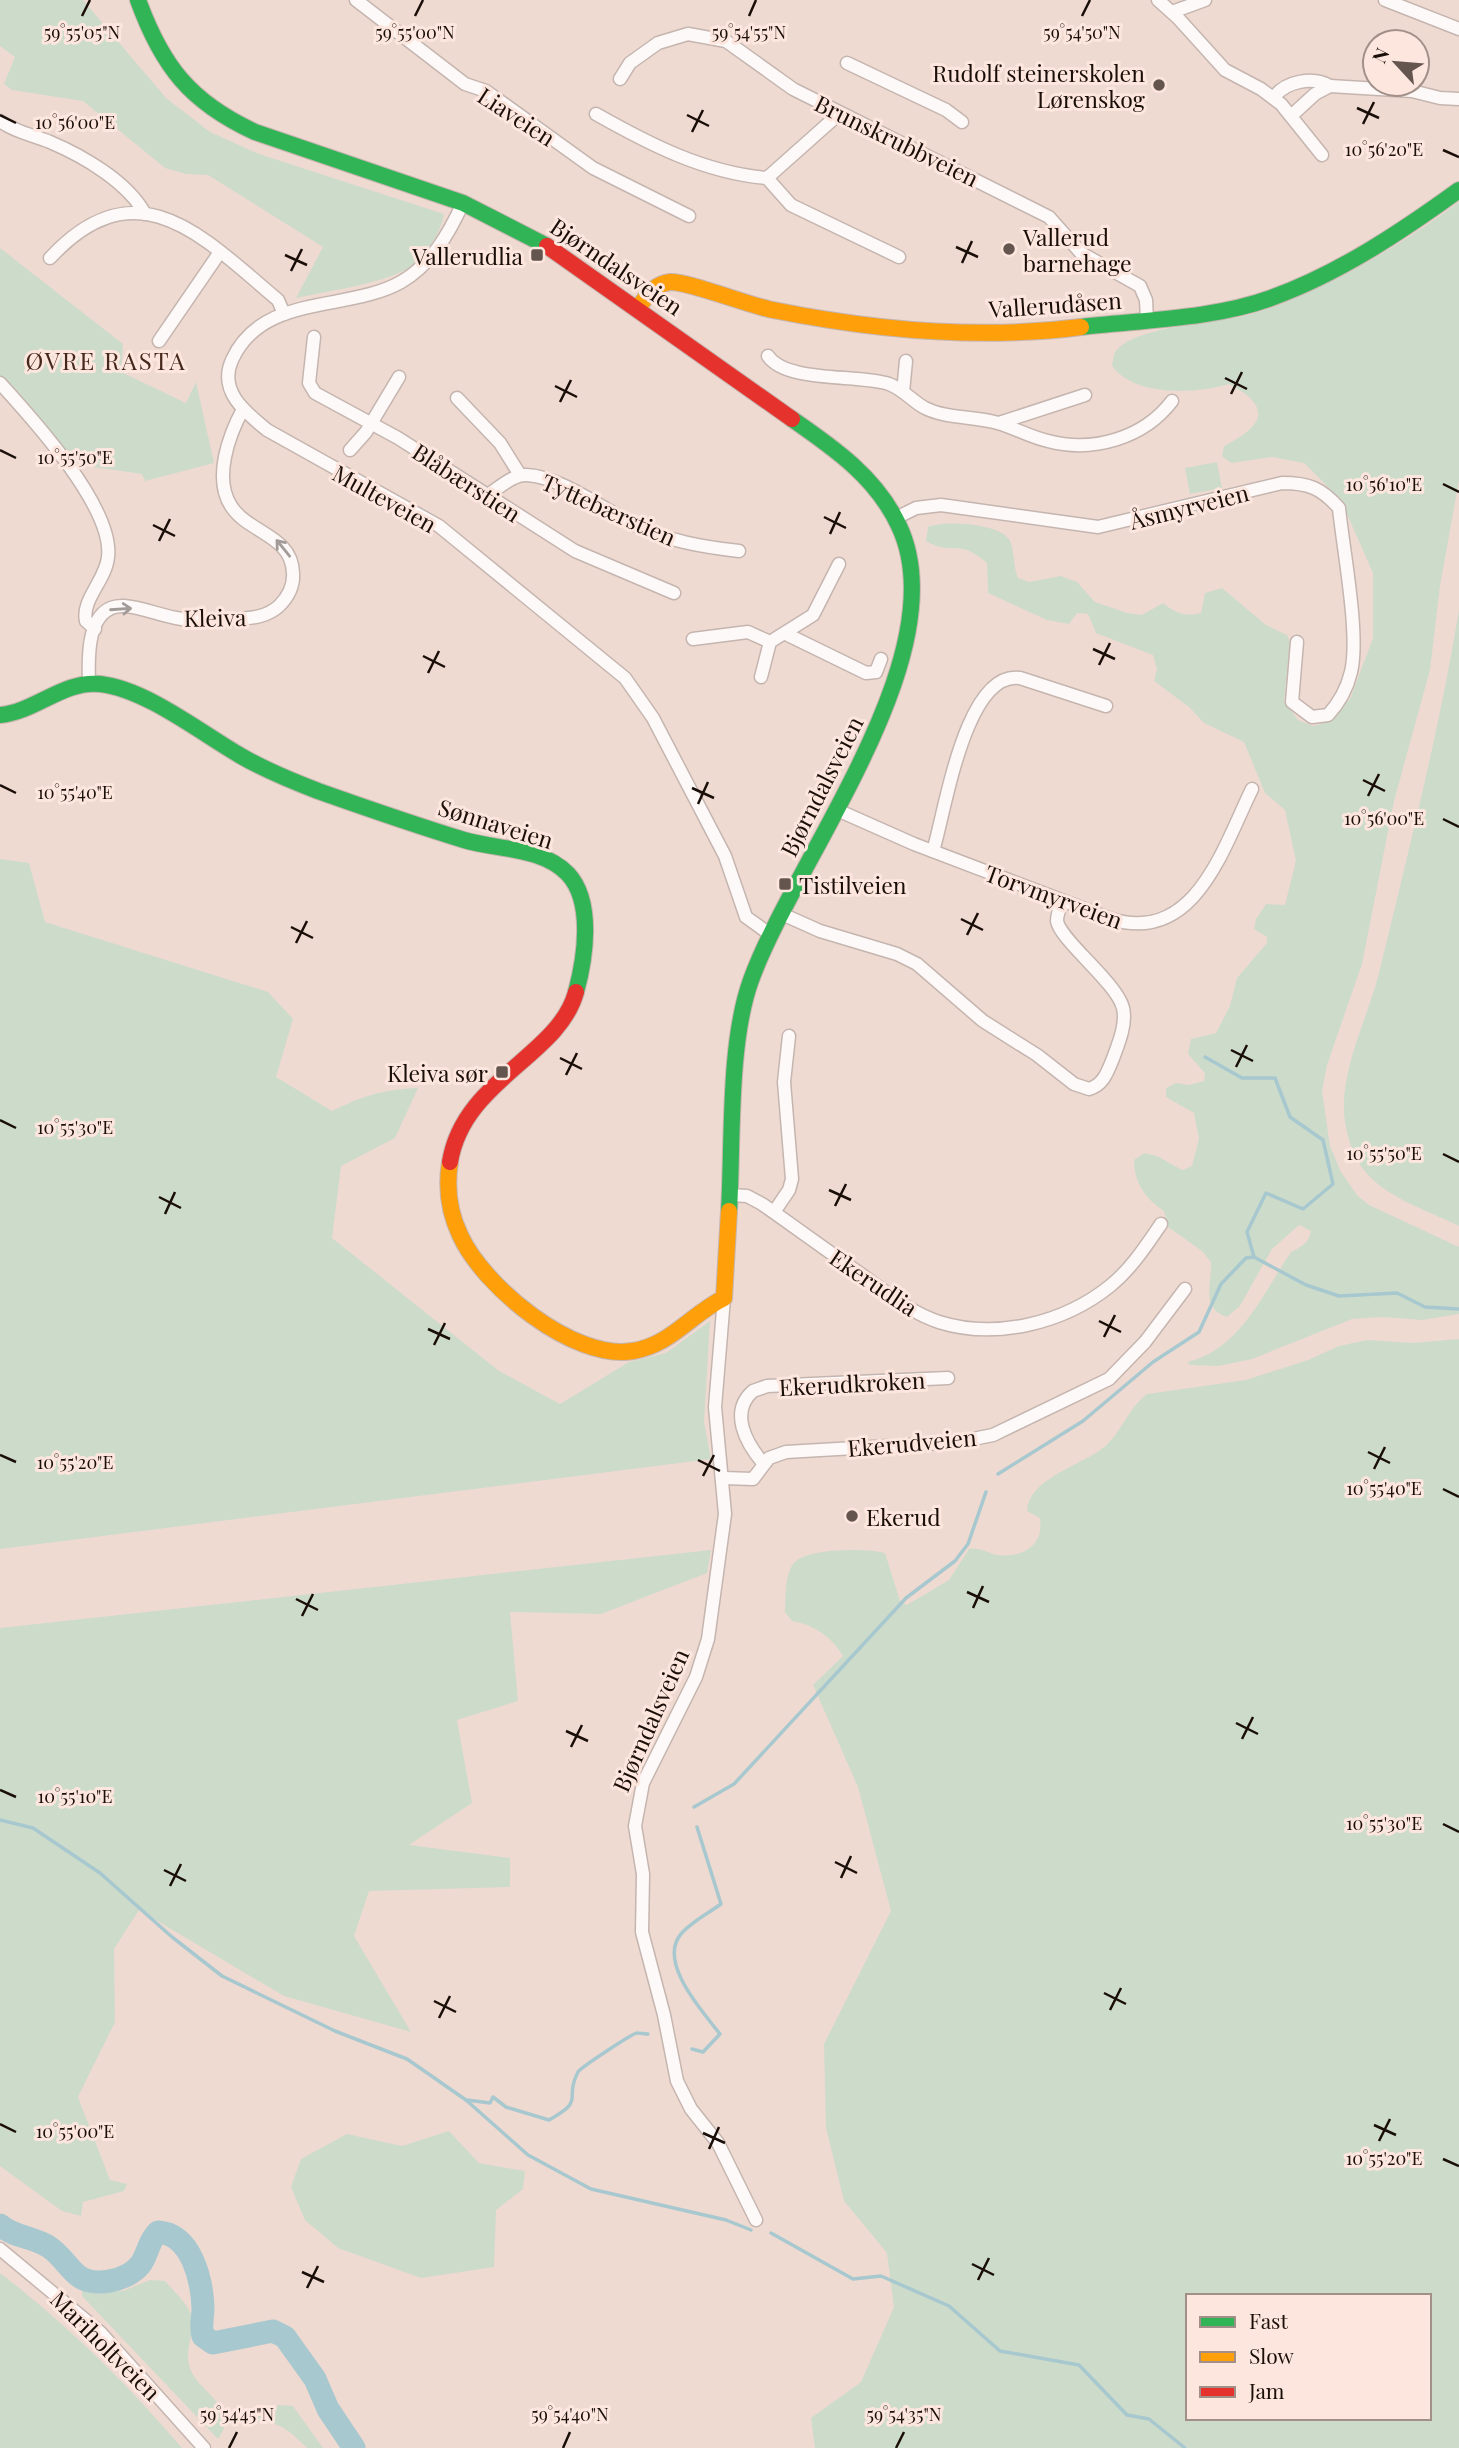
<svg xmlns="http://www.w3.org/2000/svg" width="1459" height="2448" font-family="'Playfair Display',serif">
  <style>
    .green { fill: #cddbcb; fill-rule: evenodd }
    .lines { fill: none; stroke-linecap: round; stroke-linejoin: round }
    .stream { stroke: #a7c8ce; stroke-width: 3.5 }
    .river { stroke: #a7c8ce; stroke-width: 23 }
    .street-casing { stroke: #c5b5af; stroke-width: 15 }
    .fast-casing { stroke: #c5b5af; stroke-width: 18 }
    .slow-casing { stroke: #c5b5af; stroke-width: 18 }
    .jam-casing { stroke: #c5b5af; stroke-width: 18 }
    .street { stroke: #fdf9f8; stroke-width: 12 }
    .fast { stroke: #30b455; stroke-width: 16 }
    .slow { stroke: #ff9f0a; stroke-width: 16 }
    .jam { stroke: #e5322d; stroke-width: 16 }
    .oneway { stroke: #a29b98 }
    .ticks { fill: none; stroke: #1a0e08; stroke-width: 2.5 }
    .poi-dot { fill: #65554f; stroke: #fde6dd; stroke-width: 2.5 }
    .labels { text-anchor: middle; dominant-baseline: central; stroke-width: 6; stroke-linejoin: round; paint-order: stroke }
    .poi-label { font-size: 23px; fill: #1a0e08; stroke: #fde6dd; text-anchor: end }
    .street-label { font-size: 23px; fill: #1a0e08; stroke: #fde6dd }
    .neighbourhood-label { font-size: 24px; letter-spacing: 2px; fill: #45281c; stroke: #fde6dd }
    .ticks-label { font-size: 18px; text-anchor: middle; fill: #1a0e08; stroke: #fde6dd; stroke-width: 6; stroke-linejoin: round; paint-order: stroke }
  </style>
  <rect width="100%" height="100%" fill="#efdad2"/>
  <g class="green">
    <path d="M0,0H83L166,98L210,132L259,154L444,214C441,234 422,262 403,271C374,285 328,291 296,298L323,247L208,175L186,174L165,168L83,101L12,90L4,84L15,57L0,46Z"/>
    <path d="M1459,202V480L1440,586L1430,670L1394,801L1362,964L1327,1065L1322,1091L1330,1146L1341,1172L1357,1195L1369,1205L1459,1247V1314L1422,1320L1383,1317L1352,1319L1252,1359L1219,1366L1189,1365L1188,1362C1241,1348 1263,1293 1291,1252C1301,1247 1309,1243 1311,1231L1299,1225L1272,1249L1240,1306L1227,1317C1200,1307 1212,1285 1211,1262L1202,1251L1168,1227L1164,1211C1146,1199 1134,1183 1134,1160L1144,1153L1157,1156L1182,1170L1192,1166L1199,1139L1194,1113L1166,1097V1088L1176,1083L1189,1085L1204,1081L1205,1073L1188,1054L1191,1039L1216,1033L1230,1006L1237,978L1267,943V937L1254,929L1256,919L1266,904L1285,905L1296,861L1285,810L1265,793L1244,742L1204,723L1189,707L1154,681L1157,669L1153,655L1096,633L1088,614L1077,613L1069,624L1047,620L988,593L987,563C957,537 953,557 926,541L928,527C943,520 1002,523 1010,541C1015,552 1013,566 1018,578L1029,582L1061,576L1077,582L1095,602L1127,613L1142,615L1163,603C1176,613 1184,617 1201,613L1205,593L1222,588L1266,625L1287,635L1290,642L1284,701L1298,720L1313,726L1321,724L1350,699L1373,638V573L1346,512L1330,489L1304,463L1272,457L1231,463L1222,456L1224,446C1264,426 1273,407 1229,384C1195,394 1135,397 1112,366C1113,361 1113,355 1116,351C1135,326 1217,323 1248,315C1316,297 1403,244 1459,202Z"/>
    <path d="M0,248L123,344L121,372L186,403L196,382L214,463L145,481L142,474L72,464L0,378Z"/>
    <path d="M1217,462L1222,488L1190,494L1185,468Z"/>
    <path d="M1459,610V1226C1421,1207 1372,1195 1353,1152C1349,1141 1344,1123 1344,1111C1342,1065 1368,1017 1379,973C1408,853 1439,732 1459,610Z"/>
    <path d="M0,859L29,863L45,922L268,992L293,1019L276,1077L332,1111C362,1096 385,1089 418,1088L395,1138L341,1166L332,1238L499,1371L560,1404L629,1362L666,1353L710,1321L704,1422L711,1459L0,1549Z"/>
    <path d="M1459,1339V2448H815L811,2418L861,2382L894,2307L887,2253L844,2201L826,2128L824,2044L891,1911L858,1787L813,1685L843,1656C831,1636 814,1625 792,1621L785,1612C786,1597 784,1575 794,1563C807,1548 866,1548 885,1553L900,1601L907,1605L949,1580L969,1549C980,1547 986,1553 997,1555C1023,1558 1044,1546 1040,1518L1027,1511C1028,1481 1076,1466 1099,1451C1121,1436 1126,1410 1147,1394L1246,1380L1308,1360L1339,1346L1367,1340L1413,1343ZM1188,2296H1429V2418H1188Z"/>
    <path d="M711,1550L707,1573L601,1614L510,1612L518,1701L457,1720L472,1803L409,1845L510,1858V1887L369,1891L354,1936L411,2032L284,1996L139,1910L114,1949L115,2022L78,2097L110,2180L127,2184L124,2191L83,2202L81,2216L62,2211L0,2166V1628Z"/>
    <path d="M449,2131L479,2163L525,2171L523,2189L496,2210L494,2267L421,2278L338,2248L305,2220L291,2187L301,2159L347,2134L402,2146Z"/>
    <path d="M0,2273C68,2325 126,2383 182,2448H0Z"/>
    <path d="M150,2280L165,2281C176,2294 195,2309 193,2327C191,2340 186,2351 189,2365C196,2393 242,2406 218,2439L82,2296V2291H123Z"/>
    <path d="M279,2405L293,2406L323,2448H307C290,2431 280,2421 256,2422L255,2414Z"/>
  </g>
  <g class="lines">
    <g class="stream">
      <path d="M1205,1057L1242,1078H1275L1290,1117L1323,1140L1333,1184L1303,1209L1266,1193L1247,1232L1254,1257"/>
      <path d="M998,1474L1083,1421L1153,1362L1199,1332L1221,1284L1246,1258L1254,1257L1306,1285L1339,1296L1397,1293L1425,1307L1459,1309"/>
      <path d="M694,1807L734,1784L906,1598L955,1561L968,1544L986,1492"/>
      <path d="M0,1820L33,1828L100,1873L172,1937L222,1976L335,2031L407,2059L466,2100L528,2155L591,2189L726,2220L751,2230"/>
      <path d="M692,2049L703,2052L720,2034C703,2012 657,1962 681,1934C691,1922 709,1913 721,1904L697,1827"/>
      <path d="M467,2100L490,2103L493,2097L506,2107L549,2120C587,2099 563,2100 578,2072C580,2068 633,2033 637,2033C638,2033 647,2034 648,2034"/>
      <path d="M771,2233L853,2279L881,2276L949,2306L1000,2351L1079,2365L1127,2415L1149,2419L1185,2448"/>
    </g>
    <path class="river" d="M0,2225C13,2237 34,2237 49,2247C61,2255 66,2265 76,2274C92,2289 127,2281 140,2265C148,2255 148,2241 158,2232C192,2234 202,2281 203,2308C203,2318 200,2327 203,2336L213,2343L273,2331L285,2337L315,2379L328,2409L354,2448"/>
    <defs>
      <g id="street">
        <path d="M356,0L465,84L486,91L593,168L689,216"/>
        <path d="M1158,0L1178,18L1225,70L1261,89L1281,104L1322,155"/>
        <path d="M1385,0L1459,29"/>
        <path d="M1172,12L1205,0"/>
        <path d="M847,63L946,110L962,122"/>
        <path d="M620,79L630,63L658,43L688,34L726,41L793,89L1049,217L1081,253L1140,286L1146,300L1147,320"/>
        <path d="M1274,97C1286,81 1313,76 1330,86"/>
        <path d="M596,114C649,144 705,173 767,178L840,113"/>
        <path d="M1291,116L1315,94L1330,86L1412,91L1440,98L1459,99"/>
        <path d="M0,121C15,132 33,135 50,142C83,156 128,182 145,214"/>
        <path d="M767,178L791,205L899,257"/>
        <path d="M463,203C449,233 432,264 401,282C348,312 262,293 232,360C218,391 245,412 267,430L439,526L625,678L653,718L725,856L746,917L771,935"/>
        <path d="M50,258C138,163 205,239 278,300L284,314"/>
        <path d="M314,337L309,383L315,393L398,438L575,551L674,593"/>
        <path d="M159,341L220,252"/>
        <path d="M768,356C787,383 857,374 889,384C903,389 912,401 925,408C947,419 975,416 998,423C1015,428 1030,437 1048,441C1093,453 1144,438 1172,401"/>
        <path d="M0,383C32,418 114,508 108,557C106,580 81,600 86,621L95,629"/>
        <path d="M903,392L906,361"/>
        <path d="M457,398L500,443L520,475"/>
        <path d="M999,423L1085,395"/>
        <path d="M350,450L366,432L399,377"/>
        <path d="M489,494C500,487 514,474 527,475C562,477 604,510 635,525C668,541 703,547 739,551"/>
        <path d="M894,519L916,508L941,505L1098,527L1282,483C1309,483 1321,488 1339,508C1343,549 1360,635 1351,672C1347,689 1339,703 1328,715L1312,717L1292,702L1297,642"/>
        <path d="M786,634L866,673L876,672L881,659"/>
        <path d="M693,639L748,632L770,642"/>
        <path d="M761,677L770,642L813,615L839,564"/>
        <path d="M89,683C88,659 86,604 124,606C141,607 159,615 176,618C197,622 218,621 239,619C254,618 268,616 279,606C288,597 294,586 293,573C292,535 248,533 231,506C213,478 229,435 243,409"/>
        <path d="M835,809L914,844L1111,919C1195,945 1223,848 1252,789"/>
        <path d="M933,851C945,813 965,670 1020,678L1106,706"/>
        <path d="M782,914L820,931L897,954L917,964L983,1021L1037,1055L1074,1084L1089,1089C1103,1085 1107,1073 1112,1061C1118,1045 1127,1024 1123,1008C1117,983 1060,940 1057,921C1057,914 1060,907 1063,901"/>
        <path d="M731,1195L747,1196L762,1204C796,1228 829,1252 862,1275C886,1292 911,1313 939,1322C996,1340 1064,1323 1110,1286C1131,1269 1146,1246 1161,1224"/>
        <path d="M774,1212L789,1190L792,1179L784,1082L789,1036"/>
        <path d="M724,1298L715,1407L725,1514L708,1639L696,1677L643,1783L635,1826L643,1874L642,1932L664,2015L677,2081L691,2109L718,2143L756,2220"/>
        <path d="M763,1463C746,1443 729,1412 753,1391L767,1386L948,1378"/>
        <path d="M723,1478L753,1479L769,1458L786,1452L958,1442L993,1435L1109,1379L1145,1342L1185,1289"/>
        <path d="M0,2249L100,2332L204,2448"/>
      </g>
      <g id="fast">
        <path d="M138,0C162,66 190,102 255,132L463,203L547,246"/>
        <path d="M1081,327C1141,320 1214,319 1271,298C1338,274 1401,232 1459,190"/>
        <path d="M0,715C35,712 64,680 100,684C146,689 201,733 241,756C265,770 292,781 318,791C366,808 415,825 464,840C498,850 542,847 568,874C594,902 585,959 576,992"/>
        <path d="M729,1211C733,1143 728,1043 751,980C795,859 959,653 899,526C877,478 834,448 792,419"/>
      </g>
      <g id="slow">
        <path d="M638,308C647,296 654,284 670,282C688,281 750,306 773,310C873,330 980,340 1081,327"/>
        <path d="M450,1162C446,1187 449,1212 460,1235C483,1286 573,1361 633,1351C671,1345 691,1314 724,1298L729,1211"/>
      </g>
      <g id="jam">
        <path d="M547,246L792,419"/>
        <path d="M450,1162C463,1080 559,1056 576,992"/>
      </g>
    </defs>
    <use href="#street" class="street-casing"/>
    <use href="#fast" class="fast-casing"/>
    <use href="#slow" class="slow-casing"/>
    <use href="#jam" class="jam-casing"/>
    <use href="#street" class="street"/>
    <use href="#fast" class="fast"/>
    <use href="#slow" class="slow"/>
    <use href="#jam" class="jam"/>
  </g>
  <defs><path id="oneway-shaft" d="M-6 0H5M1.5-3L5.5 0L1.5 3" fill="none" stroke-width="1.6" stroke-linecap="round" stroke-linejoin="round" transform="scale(1.75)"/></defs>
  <g class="oneway">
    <use href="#oneway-shaft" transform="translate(283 548) rotate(-129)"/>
    <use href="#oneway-shaft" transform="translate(121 609) rotate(-4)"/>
  </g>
  <path class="ticks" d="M82,16L90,0M415,16L423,0M749,16L756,0M1082,16L1090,0M1357,108L1379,118M0,115L16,123M687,115L709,126M1363,124L1374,102M692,132L703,110M1443,150L1459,157M956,247L978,257M285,255L307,265M962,263L972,241M291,271L302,249M1225,378L1247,389M555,386L577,397M1231,394L1242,372M560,402L571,380M0,450L16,458M1443,484L1459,492M824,517L846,528M153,525L175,536M830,534L840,512M159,541L170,519M1093,649L1115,659M423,656L445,667M1099,665L1110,643M428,673L439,651M1363,780L1385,791M0,785L16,793M692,788L714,798M1368,796L1379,774M698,804L708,782M1443,819L1459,827M961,919L983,930M291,927L313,938M967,935L978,913M296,943L307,921M1231,1050L1253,1061M560,1058L582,1069M1236,1067L1247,1045M566,1075L577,1053M0,1120L16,1128M1443,1154L1459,1162M829,1190L851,1200M159,1197L181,1208M835,1206L846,1184M165,1214L175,1192M1099,1321L1121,1332M428,1329L450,1339M1104,1337L1115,1315M434,1345L445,1323M1368,1452L1390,1463M0,1455L16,1462M698,1460L720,1471M1374,1469L1385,1447M703,1476L714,1455M1443,1489L1459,1497M967,1592L989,1602M296,1599L318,1610M973,1608L983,1586M302,1616L313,1594M1236,1723L1258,1734M566,1731L588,1741M1242,1739L1253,1717M571,1747L582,1725M0,1790L16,1797M1443,1824L1459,1832M835,1862L857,1873M164,1870L186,1881M841,1878L851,1856M170,1886L181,1864M1104,1993L1126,2004M434,2001L456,2012M1110,2010L1121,1988M439,2018L450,1996M0,2124L16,2132M1374,2125L1396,2135M703,2133L725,2143M1379,2141L1390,2119M709,2149L719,2127M1443,2159L1459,2166M972,2264L994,2275M302,2272L324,2282M978,2280L989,2258M307,2288L318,2266M229,2448L237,2432M563,2448L570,2432M896,2448L904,2432"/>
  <g class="poi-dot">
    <circle cx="1159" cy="85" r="7"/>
    <circle cx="1009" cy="249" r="7"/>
    <rect x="530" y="248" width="14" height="14" rx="3.5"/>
    <rect x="778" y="877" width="14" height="14" rx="3.5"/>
    <rect x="495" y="1065" width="14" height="14" rx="3.5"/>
    <circle cx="852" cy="1516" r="7"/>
  </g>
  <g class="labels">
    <g class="poi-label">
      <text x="1145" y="72">Rudolf steinerskolen<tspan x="1145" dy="26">Lørenskog</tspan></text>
      <text x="1023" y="236" text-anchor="start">Vallerud<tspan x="1023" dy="26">barnehage</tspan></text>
      <text x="523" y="255">Vallerudlia</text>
      <text x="799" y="884" text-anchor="start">Tistilveien</text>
      <text x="488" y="1072">Kleiva sør</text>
      <text x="866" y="1516" text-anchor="start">Ekerud</text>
    </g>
    <g class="street-label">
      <text transform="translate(517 116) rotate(33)">Liaveien</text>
      <text transform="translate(897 140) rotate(26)">Brunskrubbveien</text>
      <text transform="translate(617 266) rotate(34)">Bjørndalsveien</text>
      <text transform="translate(1055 304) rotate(-4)">Vallerudåsen</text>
      <text transform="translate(467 482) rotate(33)">Blåbærstien</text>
      <text transform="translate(385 498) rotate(29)">Multeveien</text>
      <text transform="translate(1189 506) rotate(-14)">Åsmyrveien</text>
      <text transform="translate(609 509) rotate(24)">Tyttebærstien</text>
      <text transform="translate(215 617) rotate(-1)">Kleiva</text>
      <text transform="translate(821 786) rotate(-63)">Bjørndalsveien</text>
      <text transform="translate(496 823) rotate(17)">Sønnaveien</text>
      <text transform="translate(1054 896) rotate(20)">Torvmyrveien</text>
      <text transform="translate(874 1282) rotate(34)">Ekerudlia</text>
      <text transform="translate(852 1383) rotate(-3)">Ekerudkroken</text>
      <text transform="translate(912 1442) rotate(-5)">Ekerudveien</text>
      <text transform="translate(650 1720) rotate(-66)">Bjørndalsveien</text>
      <text transform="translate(106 2345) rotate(45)">Mariholtveien</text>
    </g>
    <g class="neighbourhood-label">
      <text x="106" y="360">ØVRE RASTA</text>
    </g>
  </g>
  <g class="ticks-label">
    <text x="82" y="39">59°55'05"N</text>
    <text x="415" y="39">59°55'00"N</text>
    <text x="749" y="39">59°54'55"N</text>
    <text x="1082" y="39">59°54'50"N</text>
    <text x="75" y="129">10°56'00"E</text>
    <text x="1384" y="156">10°56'20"E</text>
    <text x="75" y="464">10°55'50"E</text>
    <text x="1384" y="491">10°56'10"E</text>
    <text x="75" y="799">10°55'40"E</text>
    <text x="1384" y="825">10°56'00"E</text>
    <text x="75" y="1134">10°55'30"E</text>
    <text x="1384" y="1160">10°55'50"E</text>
    <text x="75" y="1469">10°55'20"E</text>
    <text x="1384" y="1495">10°55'40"E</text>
    <text x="75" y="1803">10°55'10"E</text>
    <text x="1384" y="1830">10°55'30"E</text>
    <text x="75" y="2138">10°55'00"E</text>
    <text x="1384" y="2165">10°55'20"E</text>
    <text x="237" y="2421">59°54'45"N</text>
    <text x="570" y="2421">59°54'40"N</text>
    <text x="904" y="2421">59°54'35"N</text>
  </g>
  <rect x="1186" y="2294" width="245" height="126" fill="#fde6dd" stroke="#a29088" stroke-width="2"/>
  <rect x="1200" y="2317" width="35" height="10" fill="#30b455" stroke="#a29088" stroke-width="2"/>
  <text x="1249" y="2329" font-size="21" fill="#1a0e08">Fast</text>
  <rect x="1200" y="2352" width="35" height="10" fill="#ff9f0a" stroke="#a29088" stroke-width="2"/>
  <text x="1249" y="2364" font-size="21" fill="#1a0e08">Slow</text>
  <rect x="1200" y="2387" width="35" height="10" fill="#e5322d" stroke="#a29088" stroke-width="2"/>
  <text x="1249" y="2399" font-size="21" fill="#1a0e08">Jam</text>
  <g transform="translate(1396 63) rotate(296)"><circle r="33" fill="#fde6dd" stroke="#a29088" stroke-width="2"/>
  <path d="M0-5L12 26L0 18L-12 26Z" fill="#65554f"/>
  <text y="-10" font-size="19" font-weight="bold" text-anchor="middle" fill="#1a0e08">N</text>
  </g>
</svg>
